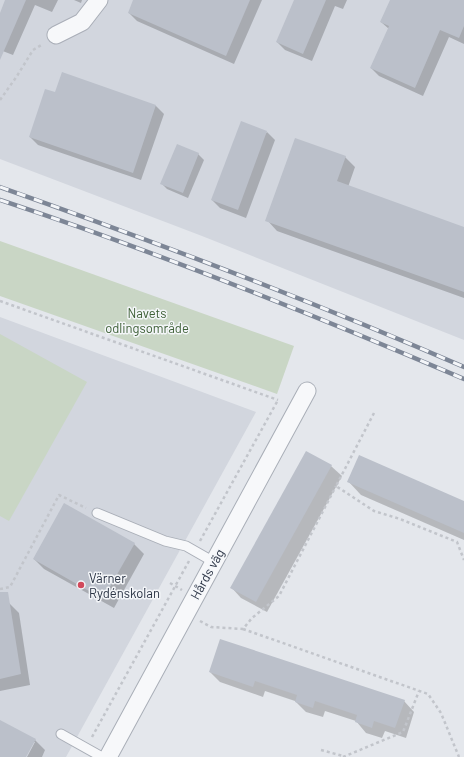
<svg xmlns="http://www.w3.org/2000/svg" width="464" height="757" font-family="Barlow,sans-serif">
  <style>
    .built { fill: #d2d6de }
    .green { fill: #c9d6c5 }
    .shadow { fill: #0003 }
    .building { fill: #bbc0ca }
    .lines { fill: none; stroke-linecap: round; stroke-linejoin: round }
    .service-casing { stroke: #a9aeb7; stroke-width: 11 }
    .minor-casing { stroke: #a9aeb7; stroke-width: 19 }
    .path { stroke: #c2c5cb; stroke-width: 2.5; stroke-dasharray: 3 3; stroke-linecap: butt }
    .service { stroke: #f7f8fa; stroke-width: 9 }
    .minor { stroke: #f7f8fa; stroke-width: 17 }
    .rail-casing { stroke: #7d8696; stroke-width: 4.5 }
    .rail { stroke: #f4f6f9; stroke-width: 3; stroke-dasharray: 9; stroke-linecap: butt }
    .poi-dot { fill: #d1495b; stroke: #f4f6f9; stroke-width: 1.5 }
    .labels { text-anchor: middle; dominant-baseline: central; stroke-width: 3; stroke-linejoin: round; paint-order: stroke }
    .park-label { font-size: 13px; fill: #3f6138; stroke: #f4f6f9 }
    .street-label { font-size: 13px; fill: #2b3445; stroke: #f4f6f9 }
    .poi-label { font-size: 13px; fill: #2b3445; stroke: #f4f6f9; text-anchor: start }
  </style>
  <rect width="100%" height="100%" fill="#e4e7ec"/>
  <g class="built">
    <path d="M0,0H464V340L202,236L0,159Z"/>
    <path d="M0,317L256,412L66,757H0Z"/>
  </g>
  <g class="green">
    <path d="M0,241L294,346L277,394L0,296Z"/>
    <path d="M0,334L87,382L9,521L0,516Z"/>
  </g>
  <g class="shadow">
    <path d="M7,0H58L52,12L35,5L13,55L0,50V15Z"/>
    <path d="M74,0H82L81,3Z"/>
    <path d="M134,0H262L234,64L137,21L129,13Z"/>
    <path d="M295,0H347L343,9L335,6L312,61L285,50L277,42Z"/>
    <path d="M391,0H464V44L449,37L423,96L379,76L371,68L389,29L381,22Z"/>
    <path d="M56,93L156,106L164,114L141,180L38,145L30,137Z"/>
    <path d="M267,132L275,140L246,218L220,208L212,200Z"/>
    <path d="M198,154L204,160L188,198L167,189L162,184Z"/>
    <path d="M345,157L355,167L348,187L464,228V298L277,231L267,220Z"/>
    <path d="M331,466L342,476L267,612L241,598L231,587Z"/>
    <path d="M348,481L464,502V540L361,495Z"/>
    <path d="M134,544L144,554L114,608L44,569L34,559Z"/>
    <path d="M9,603L19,613L30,685L0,691V604Z"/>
    <path d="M210,672L404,701L414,712L406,738L385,731L382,738L366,733L356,721L325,711L323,717L306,712L295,701L265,691L263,697L220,682Z"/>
    <path d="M0,721L35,740L45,750L42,757H27L35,742H33L25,757H0Z"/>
  </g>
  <g class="building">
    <path d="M5,0H26L0,60V13Z"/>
    <path d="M133,0H250L226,56L128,13Z"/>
    <path d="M294,0H326L303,54L276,42Z"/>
    <path d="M390,0H464V26L459,38L440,30L415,88L370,68L389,26L380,22Z"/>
    <path d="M62,72L156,105L133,173L29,137L45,89L55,92Z"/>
    <path d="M241,121L267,131L238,210L211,200Z"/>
    <path d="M295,138L346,156L337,181L464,227V292L265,221Z"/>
    <path d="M177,144L199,153L183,193L160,184Z"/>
    <path d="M306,451L332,465L256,602L230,588Z"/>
    <path d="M359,455L464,501V533L347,482Z"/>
    <path d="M64,503L135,543L103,599L33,559Z"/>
    <path d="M0,592H8L21,674L0,679Z"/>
    <path d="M220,639L405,700L395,728L374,721L372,728L355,722L357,715L315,701L313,708L295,702L297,695L255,681L253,687L209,672Z"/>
    <path d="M0,720L36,739L26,757H0Z"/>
  </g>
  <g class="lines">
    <defs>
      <g id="service">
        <path d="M97,513L165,541L186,546L214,562"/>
        <path d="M61,734L102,757"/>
      </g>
      <g id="minor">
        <path d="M56,35L82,22L99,0"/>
        <path d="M108,757L307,391"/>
      </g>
    </defs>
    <use href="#service" class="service-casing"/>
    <use href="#minor" class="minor-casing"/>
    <g class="path">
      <path d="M0,100L17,76L33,50L43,44"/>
      <path d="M0,301L278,400"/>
      <path d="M374,413L336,486L374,511L400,519L457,542L464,560"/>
      <path d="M200,541L278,400"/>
      <path d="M170,583L182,590"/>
      <path d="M0,589L10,587L59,495L86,508"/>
      <path d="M200,621L211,627L243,629L252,618L279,596L336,486"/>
      <path d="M243,629L428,694L441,713L459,757"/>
      <path d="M92,737L189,561"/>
      <path d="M321,750L343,756"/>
      <path d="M343,757L403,732L419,691"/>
    </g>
    <use href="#service" class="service"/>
    <use href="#minor" class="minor"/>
    <defs>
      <g id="rail">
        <path d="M0,187C156,242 312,301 464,367"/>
        <path d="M0,200C157,252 312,314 464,379"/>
      </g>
    </defs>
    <use href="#rail" class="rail-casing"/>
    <use href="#rail" class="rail"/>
  </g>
  <circle class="poi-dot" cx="81" cy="585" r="4"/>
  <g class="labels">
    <g class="park-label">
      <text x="147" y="313">Navets<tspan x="147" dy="15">odlingsområde</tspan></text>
    </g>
    <g class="street-label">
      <text transform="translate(207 574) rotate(-61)">Hårds väg</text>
    </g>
    <g class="poi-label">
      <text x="89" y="578">Värner<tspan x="89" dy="15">Rydénskolan</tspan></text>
    </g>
  </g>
</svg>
